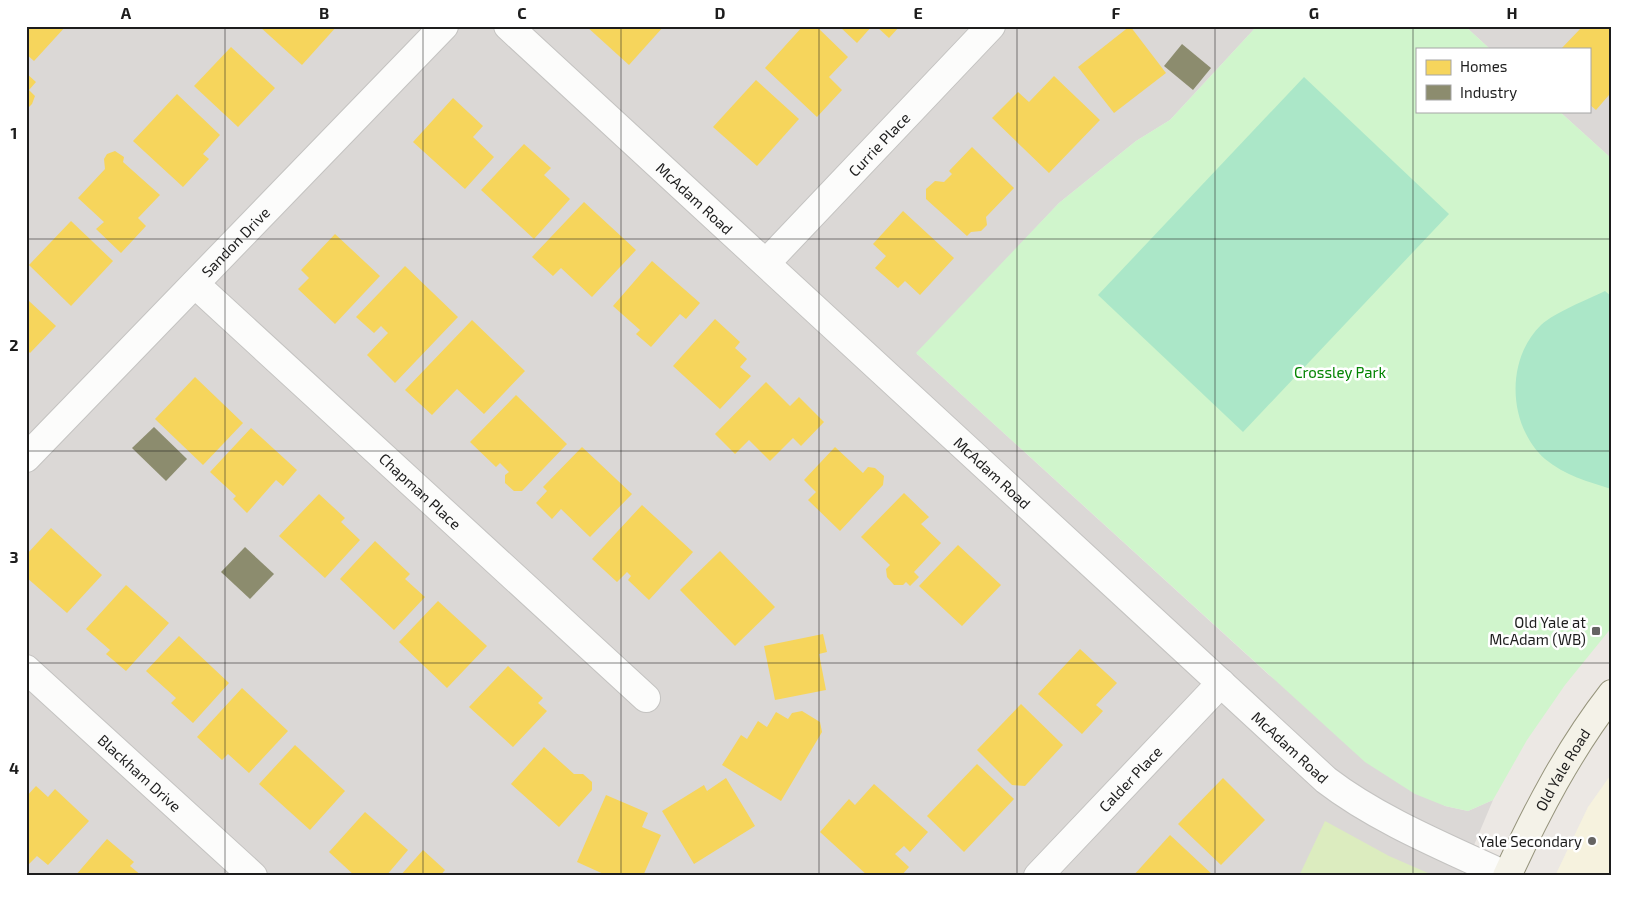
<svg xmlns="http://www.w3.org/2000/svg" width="1638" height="902" font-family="'Exo 2',sans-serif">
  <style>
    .residential { fill: #dbd8d6 }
    .education { fill: #f6f2de }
    .grass { fill: #dcecbf }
    .park { fill: #d0f5cc }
    .pitch { fill: #abe7c8 }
    .homes { fill: #f6d55c }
    .industry { fill: #8c8c6e }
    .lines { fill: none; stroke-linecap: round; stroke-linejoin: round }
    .street-casing { stroke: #c4c3c1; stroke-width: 30 }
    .secondary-casing { stroke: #96947c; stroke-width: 30 }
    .street { stroke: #fcfcfb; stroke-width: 28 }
    .secondary { stroke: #f4f2e8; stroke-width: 28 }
    .grid { fill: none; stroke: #1d1d1d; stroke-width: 1; stroke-opacity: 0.55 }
    .poi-dot { fill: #656463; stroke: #fff; stroke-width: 2 }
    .labels { text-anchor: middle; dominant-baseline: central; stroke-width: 5; stroke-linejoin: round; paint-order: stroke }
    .street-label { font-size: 15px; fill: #1d1d1d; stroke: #fff }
    .park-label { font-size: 15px; fill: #028401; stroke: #fff }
    .poi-label { font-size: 15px; fill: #1d1d1d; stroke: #fff; text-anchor: end }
    .neatline { fill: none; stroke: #1d1d1d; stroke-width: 2 }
    .grid-label { font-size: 16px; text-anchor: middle; font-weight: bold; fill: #1d1d1d }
  </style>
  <rect width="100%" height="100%" fill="#ece8e4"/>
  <g class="residential">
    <path d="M26,26H1257L1170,120L1136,141L1059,203L917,354L1269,675L1445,806L1468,811L1493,800L1461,876H26Z"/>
    <path d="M1465,26H1612V159L1559,111H1589V49H1490Z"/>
  </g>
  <path class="education" d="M1612,773V876H1555L1588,807Z"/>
  <path class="grass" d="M1325,821L1389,856L1428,873L1431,876H1299Z"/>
  <path class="park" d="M1257,26H1465L1490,49H1417V111H1559L1612,159V627L1565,685L1527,740L1493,800L1468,811L1445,806L1415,794L1365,762L916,353L1059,203L1136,141L1170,120Z"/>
  <g class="pitch">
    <path d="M1304,77L1449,214L1243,432L1098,295Z"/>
    <path d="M1605,291L1612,297L1611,489C1589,482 1564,475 1545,459C1508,426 1505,360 1541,325C1555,312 1587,300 1605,291Z"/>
  </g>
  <g class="homes">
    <path d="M26,26H66L34,61L26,54Z"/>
    <path d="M259,26H337L302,65Z"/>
    <path d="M586,26H664L629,65Z"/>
    <path d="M803,26H816L848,57L829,77L842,90L817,117L765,68Z"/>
    <path d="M839,26H872L857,43Z"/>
    <path d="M876,26H900L889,38Z"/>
    <path d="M1130,26L1166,73L1114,113L1078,67Z"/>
    <path d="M1579,26H1612V97L1609,95L1596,110L1589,104V49H1561L1581,28Z"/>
    <path d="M231,47L275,88L238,127L194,86Z"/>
    <path d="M26,73L36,82L29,90L35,96L32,104L28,108H26Z"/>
    <path d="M1054,76L1100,120L1049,173L992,118L1018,92L1029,102Z"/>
    <path d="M756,80L799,119L757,166L713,127Z"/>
    <path d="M177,94L220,135L203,154L209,159L183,187L133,141Z"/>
    <path d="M453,98L483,126L473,137L494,157L465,189L413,142Z"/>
    <path d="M524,144L551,168L544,175L570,199L534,239L481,190Z"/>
    <path d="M972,147L1014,188L986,217L987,225L981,231L971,232L967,236L926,199V189L935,181L944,182L952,174L949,171Z"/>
    <path d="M115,151L124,157L123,162L160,195L138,218L146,226L121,253L96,229L104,222L78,198L105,169L104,159L107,154Z"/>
    <path d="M584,202L636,250L592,297L561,268L553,276L532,257Z"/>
    <path d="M903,211L954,258L920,295L905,281L898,288L875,268L886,256L873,244Z"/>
    <path d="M71,221L113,261L71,306L29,265Z"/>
    <path d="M335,234L380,276L335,324L298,289L309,278L301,270Z"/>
    <path d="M652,261L700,303L686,319L680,314L651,347L636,334L640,330L613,306Z"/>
    <path d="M405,266L458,317L395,383L367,355L388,333L381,326L374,333L356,317Z"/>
    <path d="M29,301L56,326L30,353L26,349V304Z"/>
    <path d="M715,319L740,342L735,348L747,359L740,367L751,376L720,409L673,366Z"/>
    <path d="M472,320L525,371L484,414L457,389L432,415L405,390Z"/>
    <path d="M195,377L243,423L203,465L155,419Z"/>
    <path d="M766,382L790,406L799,397L824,422L801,446L793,438L770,461L749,440L735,454L715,434Z"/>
    <path d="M516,395L567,444L522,491H514L505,483V475L509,472L500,463L496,467L470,442Z"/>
    <path d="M251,428L297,470L283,486L276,480L247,513L233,499L236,496L210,472Z"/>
    <path d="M582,447L632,494L590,537L561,509L552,519L536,503L547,491L543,487Z"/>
    <path d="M835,447L863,473L868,467L875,468L884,476L883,485L840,531L808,500L816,492L804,480Z"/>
    <path d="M904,493L929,517L921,524L941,543L914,572L919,577L910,586L906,582L903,585H894L887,577L886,569L890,565L861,537Z"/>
    <path d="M319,494L345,518L341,522L360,540L325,578L279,536Z"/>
    <path d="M642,505L693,552L649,600L628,580L631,576L627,572L617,582L592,559Z"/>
    <path d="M51,528L102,575L67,613L26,577V555Z"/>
    <path d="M375,541L410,574L405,579L425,597L394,630L340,579Z"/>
    <path d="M958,545L1001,585L962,626L919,586Z"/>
    <path d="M720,551L775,607L735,646L680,590Z"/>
    <path d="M126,585L169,623L126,671L106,654L110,650L86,629Z"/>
    <path d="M438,601L487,646L447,688L399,642Z"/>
    <path d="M823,634L827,652L819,654L826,690L775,700L764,646Z"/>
    <path d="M179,636L229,683L193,723L171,703L176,698L146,671Z"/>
    <path d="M1080,649L1117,683L1096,705L1103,711L1082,734L1038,694Z"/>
    <path d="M508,666L543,698L538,703L547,711L513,747L469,707Z"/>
    <path d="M242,688L288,731L249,773L228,754L222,760L197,737Z"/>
    <path d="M1021,704L1063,745L1025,786L1012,785L977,750Z"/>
    <path d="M802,711L820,722L822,732L781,801L722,765L741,735L747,739L758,721L767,727L776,712L788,719L792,713Z"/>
    <path d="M295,745L345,791L310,830L259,784Z"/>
    <path d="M544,747L574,774H583L592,782V790L559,827L511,784Z"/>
    <path d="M977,764L1014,799L964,852L927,816Z"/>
    <path d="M726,778L755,826L694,864L662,811L704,785L707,791Z"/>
    <path d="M1223,778L1265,820L1221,865L1178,824Z"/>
    <path d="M874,784L928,832L910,852L904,846L895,854L909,867L901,876H868L820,832L849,799L855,805Z"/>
    <path d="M36,786L48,797L55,789L89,821L48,865L37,856L26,867V797Z"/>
    <path d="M606,795L648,813L642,827L661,835L643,876H608L577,862Z"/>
    <path d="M365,812L408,850L386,876H355L329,852Z"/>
    <path d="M1170,835L1214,876H1133Z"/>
    <path d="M107,839L134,862L130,866L142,876H75Z"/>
    <path d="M423,850L445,870L440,876H400Z"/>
  </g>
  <g class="industry">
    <path d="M1182,44L1211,68L1193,90L1164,66Z"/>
    <path d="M154,427L187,459L166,481L132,448Z"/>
    <path d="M245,547L274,574L250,599L221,572Z"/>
  </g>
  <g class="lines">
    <defs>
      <g id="street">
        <path id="s1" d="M508,26L1326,780C1378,820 1447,848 1507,876"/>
        <path id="s2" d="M766,263L991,26"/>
        <path id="s3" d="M195,284L646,698"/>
        <path id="s4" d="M26,458L444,26"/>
        <path id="s5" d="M26,669L253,876"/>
        <path id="s6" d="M1038,876L1221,683"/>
      </g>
      <g id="secondary">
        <path id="s7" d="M1507,876C1536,813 1569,749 1612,694"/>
      </g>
    </defs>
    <use href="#street" class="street-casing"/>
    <use href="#secondary" class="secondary-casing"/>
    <use href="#street" class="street"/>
    <use href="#secondary" class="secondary"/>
  </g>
  <path class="grid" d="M225,26V876M423,26V876M621,26V876M819,26V876M1017,26V876M1215,26V876M1413,26V876M26,239H1612M26,451H1612M26,663H1612"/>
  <g class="poi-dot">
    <rect x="1591" y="626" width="10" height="10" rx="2.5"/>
    <circle cx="1592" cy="841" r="5"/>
  </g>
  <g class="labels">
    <g class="street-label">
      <text stroke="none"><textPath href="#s2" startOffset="164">Currie Place</textPath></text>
      <text stroke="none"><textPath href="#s1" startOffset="254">McAdam Road</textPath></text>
      <text stroke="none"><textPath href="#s4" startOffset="301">Sandon Drive</textPath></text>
      <text stroke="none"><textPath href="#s1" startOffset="659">McAdam Road</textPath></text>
      <text stroke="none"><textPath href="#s3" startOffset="306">Chapman Place</textPath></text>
      <text stroke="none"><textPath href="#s1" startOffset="1064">McAdam Road</textPath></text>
      <text stroke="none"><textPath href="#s7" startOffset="120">Old Yale Road</textPath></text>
      <text stroke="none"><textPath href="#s5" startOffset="154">Blackham Drive</textPath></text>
      <text stroke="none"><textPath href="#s6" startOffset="134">Calder Place</textPath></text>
    </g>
    <g class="park-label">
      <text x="1340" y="372">Crossley Park</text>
    </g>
    <g class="poi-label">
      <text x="1586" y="622">Old Yale at<tspan x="1586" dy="17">McAdam (WB)</tspan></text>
      <text x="1582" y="841">Yale Secondary</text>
    </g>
  </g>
  <rect width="1638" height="902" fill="none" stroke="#ffffff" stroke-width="55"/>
  <rect x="1416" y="48" width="175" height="65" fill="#ffffff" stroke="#a5a5a5"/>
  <rect x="1426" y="60" width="25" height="15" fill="#f6d55c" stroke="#a5a5a5"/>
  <text x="1460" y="72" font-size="15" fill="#1d1d1d">Homes</text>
  <rect x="1426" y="85" width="25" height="15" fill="#8c8c6e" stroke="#a5a5a5"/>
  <text x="1460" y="98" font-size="15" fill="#1d1d1d">Industry</text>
  <rect x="28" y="28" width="1582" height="846" class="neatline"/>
  <g class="grid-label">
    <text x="126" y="19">A</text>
    <text x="324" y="19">B</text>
    <text x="522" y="19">C</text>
    <text x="720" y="19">D</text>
    <text x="918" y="19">E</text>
    <text x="1116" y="19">F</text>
    <text x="1314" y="19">G</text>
    <text x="1512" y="19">H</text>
    <text x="14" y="139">1</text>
    <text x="14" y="351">2</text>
    <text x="14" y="563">3</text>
    <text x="14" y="774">4</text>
  </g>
</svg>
